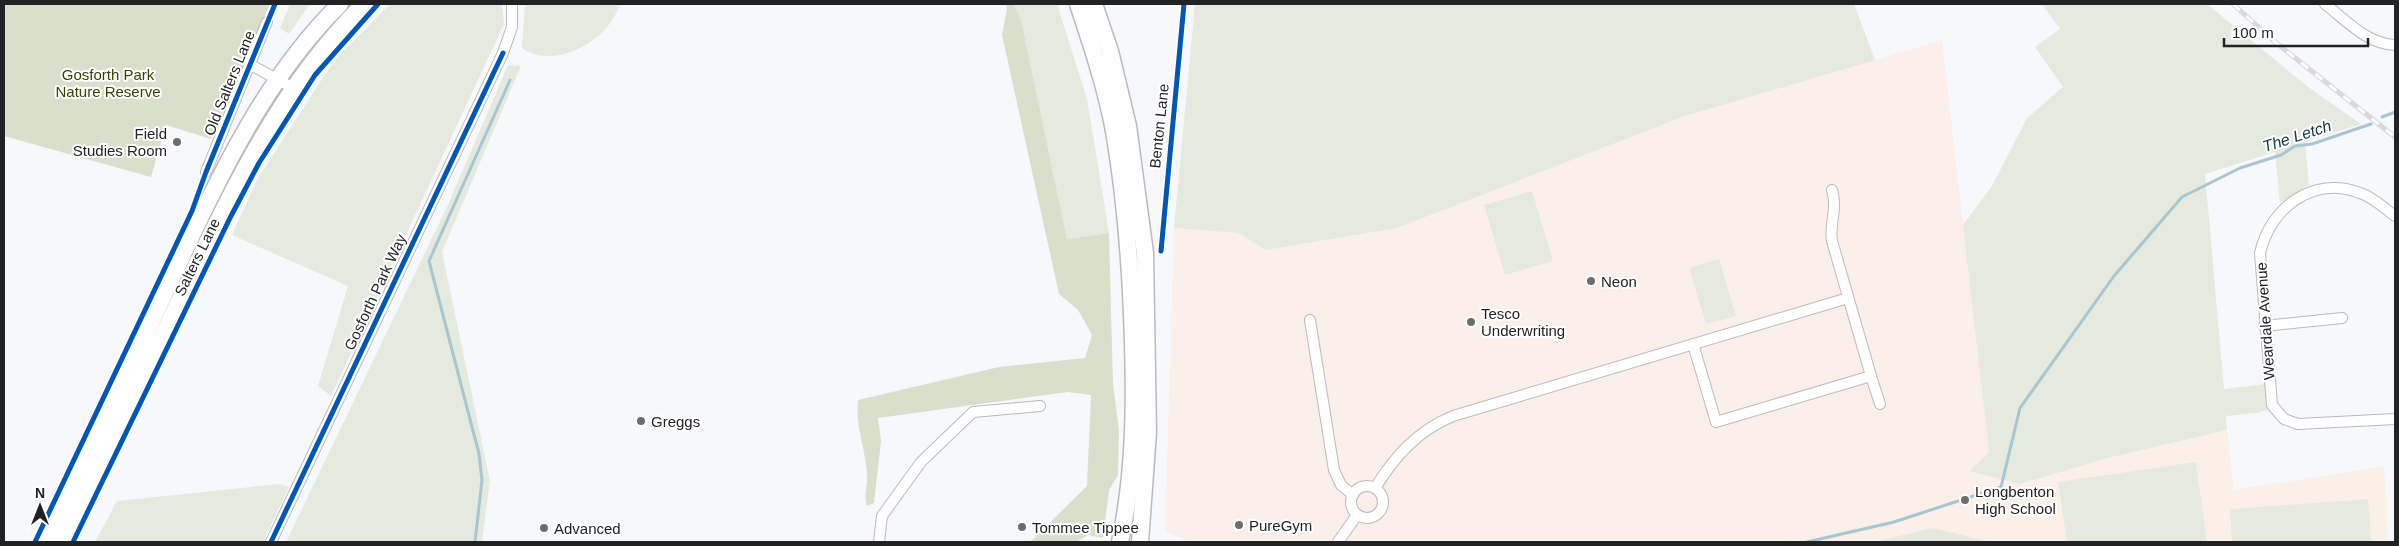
<svg xmlns="http://www.w3.org/2000/svg" width="2399" height="546" font-family="Arial,sans-serif">
  <style>
    .commercial { fill: #fbefea }
    .education { fill: #faf0e8 }
    .green { fill: #e6eade }
    .forest { fill: #d9dfcb }
    .lines { fill: none; stroke-linecap: round; stroke-linejoin: round }
    .stream { stroke: #a5c6d2; stroke-width: 3 }
    .street-casing { stroke: #b9bbbd; stroke-width: 12 }
    .primary-casing { stroke: #b9bbbd; stroke-width: 19 }
    .street { stroke: #fefefe; stroke-width: 10 }
    .primary { stroke: #fefefe; stroke-width: 16 }
    .rail-casing { stroke: #d9d9db; stroke-width: 5 }
    .rail { stroke: #fff; stroke-width: 3; stroke-dasharray: 9; stroke-linecap: butt }
    .cycleway-casing { stroke: #fff; stroke-width: 8 }
    .cycleway { stroke: #0057b8; stroke-width: 5 }
    .poi-dot { fill: #6b6d6f; stroke: #fff; stroke-width: 2 }
    .labels { text-anchor: middle; dominant-baseline: central; stroke-width: 4; stroke-linejoin: round; paint-order: stroke }
    .park-label { font-size: 15px; fill: #384200; stroke: #fff }
    .street-label { font-size: 15px; fill: #202224; stroke: #fff }
    .poi-label { font-size: 15px; fill: #202224; stroke: #fff; text-anchor: start }
    .water-label { font-size: 16px; font-style: italic; fill: #0f3b47; stroke: #fff }
  </style>
  <rect width="100%" height="100%" fill="#f6f8fb"/>
  <path class="commercial" d="M1942,40L1989,452L1969,471L1884,515L1770,542H1191L1165,532L1174,228L1238,233L1266,250L1682,117Z"/>
  <path class="education" d="M2227,430L2234,490L2384,466L2388,542H1770L1884,515L1969,471L2020,484L2108,458Z"/>
  <g class="green">
    <path d="M290,4H310L289,34L280,28Z"/>
    <path d="M390,4H502L504,24L331,396L318,386L348,286L232,235L257,180L333,62Z"/>
    <path d="M525,4H621C617,11 613,21 607,27C588,50 548,67 522,48Z"/>
    <path d="M1014,4H1057L1087,99L1109,233L1067,239L1021,19Z"/>
    <path d="M1195,4H1854L1875,60L1682,117L1397,228L1266,250L1238,233L1174,228Z"/>
    <path d="M2042,4H2207L2308,87L2361,124L2305,142L2309,185L2280,203L2275,152L2205,174L2224,389L2266,384L2272,408L2257,413L2226,416L2227,430L2108,458L2020,484L1969,471L1989,452L1963,225L1992,186L2027,118L2063,87L2035,47L2060,29Z"/>
    <path d="M508,65L521,66L442,252L490,481L482,542H286L446,209Z"/>
    <path d="M1532,191L1553,261L1505,275L1484,205Z"/>
    <path d="M1719,259L1736,316L1706,324L1689,268Z"/>
    <path d="M2196,462L2207,542H2067L2058,482Z"/>
    <path d="M279,484L289,487L263,542H95L117,501Z"/>
    <path d="M2368,499L2371,542H2232L2230,509Z"/>
    <path d="M1933,528L1991,542H1845H1873Z"/>
  </g>
  <g class="forest">
    <path d="M4,4H270L211,139L166,125L151,177L4,136Z"/>
    <path d="M1006,4H1014L1021,19L1067,239L1109,233L1113,384L1119,430L1118,475L1109,490L1103,538L1088,535L1076,542H1030L1087,486L1091,395L1068,392L878,418L881,441L874,503L867,506C863,493 868,487 867,475C866,450 855,426 858,400L999,367L1085,358L1092,335L1078,310L1059,294L1002,35L1007,9Z"/>
  </g>
  <g class="lines">
    <g class="stream">
      <path d="M2382,117L2395,112"/>
      <path d="M475,542L482,480L479,454L429,261L510,80"/>
      <path d="M1807,542L1894,522L2001,487L2020,408L2114,276L2182,197L2240,168L2281,155L2295,146L2312,144L2371,124"/>
    </g>
    <defs>
      <g id="street">
        <path d="M2325,4C2347,21 2367,44 2395,45"/>
        <path d="M251,65L293,88"/>
        <path d="M206,172L267,22"/>
        <path d="M2395,216C2384,208 2373,197 2360,193C2313,175 2270,208 2260,253L2272,405L2284,419L2298,424L2395,419"/>
        <path d="M1310,320L1334,470L1341,485L1353,495"/>
        <path d="M2264,326L2342,318"/>
        <path d="M1693,344L1716,422L1871,376L1832,241C1829,222 1838,210 1832,190"/>
        <path d="M1871,376L1880,404"/>
        <circle cx="1367" cy="502" r="16"/>
        <path d="M1375,488C1395,456 1417,431 1453,416L1848,298"/>
        <path d="M271,542L503,53L512,27V4"/>
        <path d="M879,542L882,516L921,462L973,412L1040,406"/>
        <path d="M1338,542L1357,515"/>
      </g>
      <g id="primary">
        <path d="M1078,4C1092,46 1106,88 1114,131C1126,201 1131,272 1133,342C1135,410 1134,476 1120,542"/>
        <path d="M1094,4L1110,51L1128,126L1145,253L1148,432L1140,542"/>
        <path d="M47,542C92,452 133,360 176,269C220,175 265,78 340,4"/>
        <path d="M63,542C102,461 141,379 181,297C231,193 280,86 364,4"/>
      </g>
    </defs>
    <use href="#street" class="street-casing"/>
    <use href="#primary" class="primary-casing"/>
    <use href="#street" class="street"/>
    <use href="#primary" class="primary"/>
    <defs>
      <path id="rail" d="M2233,4L2275,42L2395,137"/>
    </defs>
    <use href="#rail" class="rail-casing"/>
    <use href="#rail" class="rail"/>
    <defs>
      <g id="cycleway">
        <path d="M1161,251L1184,4"/>
        <path d="M35,542L192,211L206,172L275,4"/>
        <path d="M73,542L230,218L259,163L315,75L378,4"/>
        <path d="M271,542L503,53"/>
      </g>
    </defs>
    <use href="#cycleway" class="cycleway-casing"/>
    <use href="#cycleway" class="cycleway"/>
  </g>
  <g class="poi-dot">
    <circle cx="177" cy="142" r="5"/>
    <circle cx="1591" cy="281" r="5"/>
    <circle cx="1471" cy="322" r="5"/>
    <circle cx="641" cy="421" r="5"/>
    <circle cx="1965" cy="500" r="5"/>
    <circle cx="1239" cy="525" r="5"/>
    <circle cx="1022" cy="527" r="5"/>
    <circle cx="544" cy="528" r="5"/>
  </g>
  <g class="labels">
    <g class="park-label">
      <text x="108" y="74">Gosforth Park<tspan x="108" dy="17">Nature Reserve</tspan></text>
    </g>
    <g class="street-label">
      <text transform="translate(229 83) rotate(-68)">Old Salters Lane</text>
      <text transform="translate(1159 126) rotate(-84)">Benton Lane</text>
      <text transform="translate(197 257) rotate(-64)">Salters Lane</text>
      <text transform="translate(375 292) rotate(-65)">Gosforth Park Way</text>
      <text transform="translate(2265 321) rotate(-94)">Weardale Avenue</text>
    </g>
    <g class="poi-label">
      <text x="167" y="133" text-anchor="end">Field<tspan x="167" dy="17">Studies Room</tspan></text>
      <text x="1601" y="281">Neon</text>
      <text x="1481" y="313">Tesco<tspan x="1481" dy="17">Underwriting</tspan></text>
      <text x="651" y="421">Greggs</text>
      <text x="1975" y="491">Longbenton<tspan x="1975" dy="17">High School</tspan></text>
      <text x="1249" y="525">PureGym</text>
      <text x="1032" y="527">Tommee Tippee</text>
      <text x="554" y="528">Advanced</text>
    </g>
    <g class="water-label">
      <text transform="translate(2297 136) rotate(-18)">The Letch</text>
    </g>
  </g>
  <rect width="2399" height="546" fill="none" stroke="#202224" stroke-width="10"/>
  <g transform="translate(40 506)" stroke="#ffffff" stroke-width="4" paint-order="stroke">
  <path d="M0-4L9 19L0 12L-9 19Z" fill="#202224"/>
  <text y="-8" font-size="14" font-weight="bold" text-anchor="middle" fill="#202224">N</text>
  </g>
  <path d="M2224 38v8h144v-8" fill="none" stroke="#202224" stroke-width="2.5"/>
  <text x="2232" y="38" font-size="15" fill="#202224" stroke="#ffffff" stroke-width="4" paint-order="stroke">100 m</text>
</svg>
